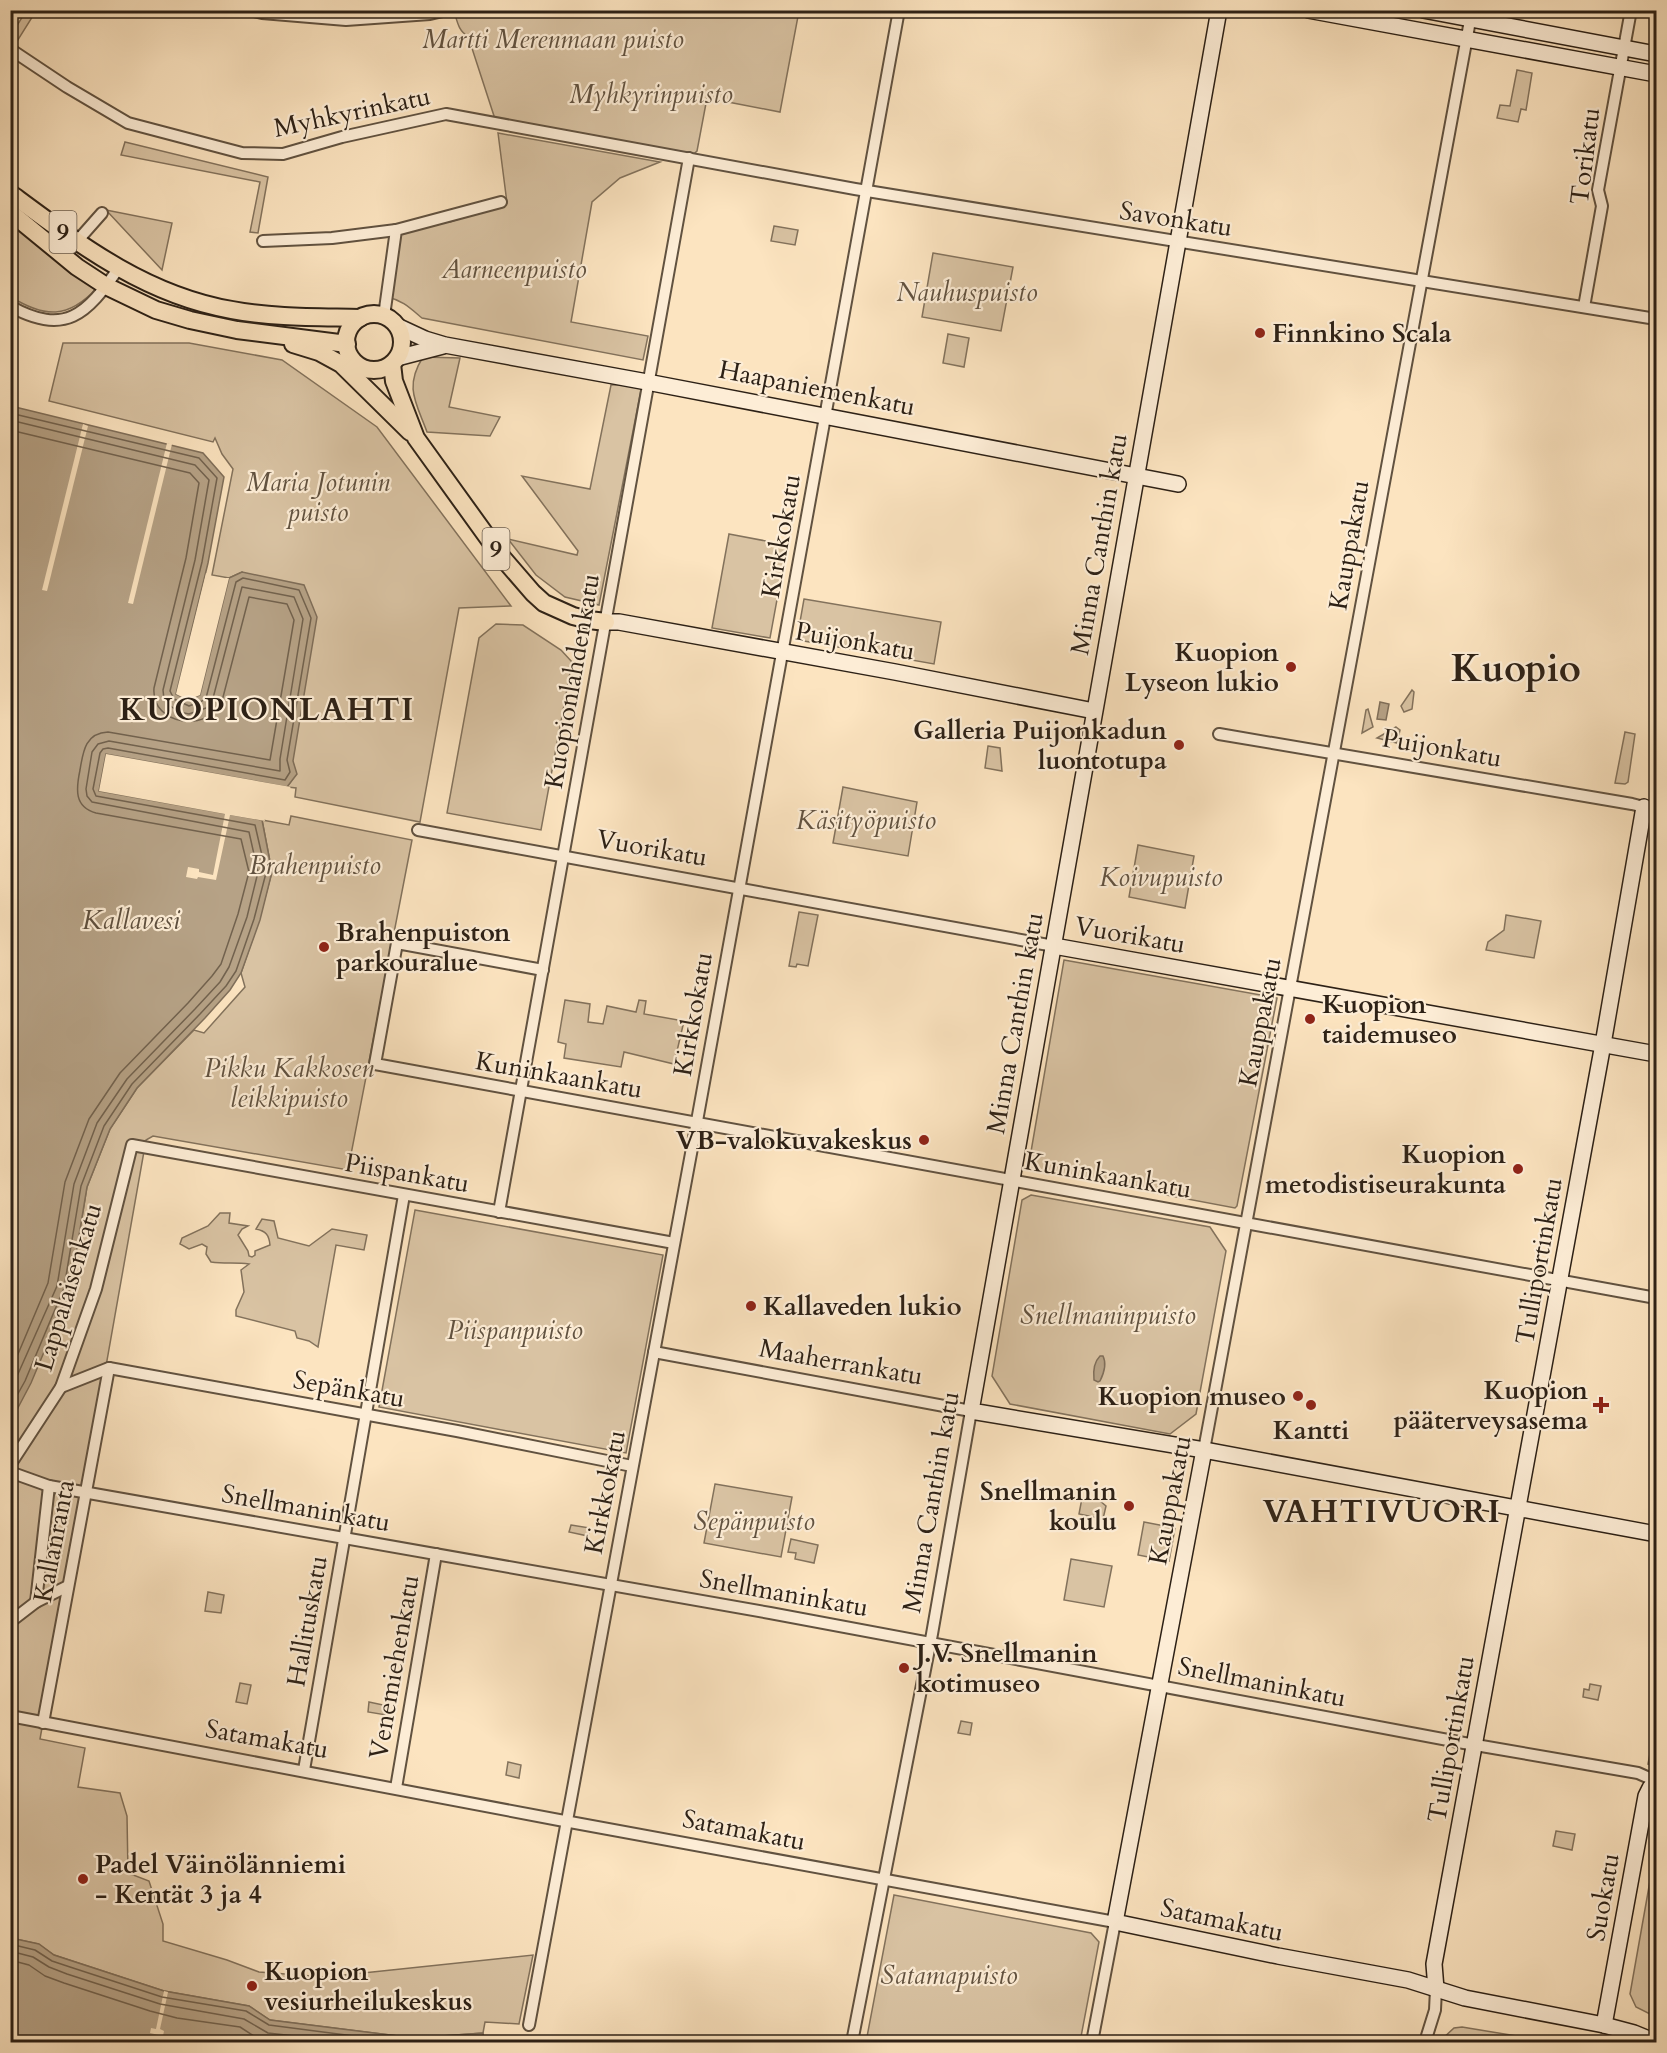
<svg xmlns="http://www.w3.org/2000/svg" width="1667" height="2053" font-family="Cardo,serif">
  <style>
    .green { fill: #d9c3a3; stroke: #83725c; stroke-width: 1.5 }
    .water { fill: #b6a286; stroke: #7f6e59; stroke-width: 1.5 }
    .pier { fill: #fce4c0 }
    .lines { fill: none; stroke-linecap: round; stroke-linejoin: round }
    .shore { stroke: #72624e; stroke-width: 1.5 }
    .street-casing { stroke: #615240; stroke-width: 14 }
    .secondary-casing { stroke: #2d2116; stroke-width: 18 }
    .primary-casing { stroke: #2d2116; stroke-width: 20 }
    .street { stroke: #fdedd6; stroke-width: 10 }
    .secondary { stroke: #fdedd6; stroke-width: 15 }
    .primary { stroke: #fce4c0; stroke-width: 16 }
    .poi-dot { fill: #8f2418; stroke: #fdedd6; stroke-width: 2 }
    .labels { text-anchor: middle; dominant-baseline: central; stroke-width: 4.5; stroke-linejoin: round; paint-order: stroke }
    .shield { fill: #fdedd6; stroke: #6b5e50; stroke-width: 1.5 }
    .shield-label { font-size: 24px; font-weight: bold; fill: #2d2116 }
    .park-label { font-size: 26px; font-style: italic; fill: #615240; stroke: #fdedd6 }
    .street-label { font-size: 26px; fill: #2d2116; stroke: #fdedd6 }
    .poi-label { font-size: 26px; font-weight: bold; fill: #2d2116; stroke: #fdedd6; text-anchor: start }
    .water-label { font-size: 27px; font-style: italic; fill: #5d4e3d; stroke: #fdedd6 }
    .district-label { font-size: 32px; font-weight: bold; letter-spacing: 1.5px; fill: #2d2116; stroke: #fdedd6 }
    .town-label { font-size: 38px; font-weight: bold; fill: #2d2116; stroke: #fdedd6 }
  </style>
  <rect width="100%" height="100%" fill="#fce4c0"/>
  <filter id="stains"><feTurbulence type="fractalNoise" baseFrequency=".00333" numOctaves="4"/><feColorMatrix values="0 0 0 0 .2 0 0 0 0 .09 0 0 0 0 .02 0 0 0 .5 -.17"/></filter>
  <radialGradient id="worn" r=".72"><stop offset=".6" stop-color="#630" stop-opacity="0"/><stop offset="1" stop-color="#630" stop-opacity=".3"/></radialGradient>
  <g class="green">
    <path d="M505,10L799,11L780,112L707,98L697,151L689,158L496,122L468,36C458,31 457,20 454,11H479L481,15Z"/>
    <path d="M26,11H36L16,43L11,39V35Z"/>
    <path d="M1517,70L1532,73L1526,110L1521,109L1518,122L1497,118L1500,105L1510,106Z"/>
    <path d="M498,133L660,162L620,178L592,202L571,322L648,336L643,360L422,318C410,308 402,300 387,297L396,230L441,219L450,222L507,203Z"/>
    <path d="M125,142L268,177L258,233L250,232L260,182L121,155Z"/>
    <path d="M106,210L172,223L162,270Z"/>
    <path d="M10,223L97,288C68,319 45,318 11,297Z"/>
    <path d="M774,226L798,230L795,245L771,241Z"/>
    <path d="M933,253L1013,267L1001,331L922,317Z"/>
    <path d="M948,334L969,338L964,367L943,363Z"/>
    <path d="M63,343H189L282,360L377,427L511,606L459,608L420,822L295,797L296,788L287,787L296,774L242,572L229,578L212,575L233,469L222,454L215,438L213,442L49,401Z"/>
    <path d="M423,357L460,358L449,407L500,417L490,436L427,432C416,402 404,387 423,357Z"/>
    <path d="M633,384L642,385L599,605L565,597L536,575L508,539L577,555L578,551L522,476L590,489L611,385Z"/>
    <path d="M729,534L787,545L770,638L712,628Z"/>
    <path d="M804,599L941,622L934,664L804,641L798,633Z"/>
    <path d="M496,624L523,625L561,650L572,662L541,830L447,813L479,638Z"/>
    <path d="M1412,690L1414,692L1412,709L1404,712L1401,706Z"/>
    <path d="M1368,709L1373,727L1362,733L1366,710Z"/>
    <path d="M1396,727L1400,730L1397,743L1377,738Z"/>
    <path d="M1625,732L1635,734L1628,782L1625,784L1615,783Z"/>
    <path d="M988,746L1000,748L1002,771L985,768Z"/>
    <path d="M843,787L917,802L908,856L833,843Z"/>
    <path d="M291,816L412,840L348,1170L153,1136L146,1140L40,1739L85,1748L78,1787L120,1793L127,1816L128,1873L149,1881L163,1924V1941L227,1960L259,1972L325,1977L533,1955L519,2024L485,2022L483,2033L414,2038L270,2020L249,2006L164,1991L54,1955L38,1944L11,1938L10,1246L76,1255L87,1187L110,1129L137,1088L194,1030L204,1033L245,987L241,973L259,920L272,872L262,820L289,825Z"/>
    <path d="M1138,845L1194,856L1185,908L1129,897Z"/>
    <path d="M799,912L818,915L808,966L797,964L796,967L789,966Z"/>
    <path d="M1506,915L1541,921L1534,958L1486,950L1488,942L1504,930Z"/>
    <path d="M1064,960L1277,998L1237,1206L1235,1208L1028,1169Z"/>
    <path d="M565,1000L590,1004L588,1022L603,1024L607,1006L636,1012L639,1000L646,1001L644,1014L684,1021L674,1064L624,1052L621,1067L564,1058L566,1044L558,1042Z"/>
    <path d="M1031,1195L1210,1227L1226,1251L1196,1414L1170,1434L1010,1404L992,1376L1022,1200Z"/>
    <path d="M415,1210L663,1255L626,1453L379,1407Z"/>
    <path d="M220,1213H230L229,1223L248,1226L242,1229L238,1235L248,1251L249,1256L252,1257L255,1255V1251L270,1245C269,1235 266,1231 256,1229L262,1219L274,1221L278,1238L309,1246L332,1229L367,1235L364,1250L336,1245L318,1347L309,1341L297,1338L295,1331L236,1316V1310L244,1292L241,1270L249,1264C236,1262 225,1264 211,1262L206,1254L207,1247L202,1244L189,1249L180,1244L182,1238L208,1226Z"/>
    <path d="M715,1484L792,1497L781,1557L704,1543Z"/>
    <path d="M1082,1498L1100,1501L1106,1506L1103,1519L1079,1514Z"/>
    <path d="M1144,1522L1175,1528L1169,1561L1138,1555Z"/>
    <path d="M571,1525L590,1528L588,1536L569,1532Z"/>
    <path d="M791,1539L818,1545L814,1563L795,1559L796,1553L788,1552Z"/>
    <path d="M1071,1559L1112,1566L1104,1607L1064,1600Z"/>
    <path d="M208,1592L224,1595L221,1613L205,1611Z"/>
    <path d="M240,1683L251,1685L247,1704L236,1702Z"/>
    <path d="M1590,1684L1601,1686L1598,1700L1583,1697L1584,1689L1589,1690Z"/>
    <path d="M369,1702L388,1706L386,1715L368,1712Z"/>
    <path d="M961,1721L972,1723L970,1735L958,1733Z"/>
    <path d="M1656,1721V1765L1648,1764Z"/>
    <path d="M508,1762L521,1765L519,1778L506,1775Z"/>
    <path d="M1556,1831L1575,1834L1572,1850L1553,1846Z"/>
    <path d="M1656,1847V2017L1636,2007L1630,1994Z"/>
    <path d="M894,1895L1091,1933L1099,1942L1080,2042H866Z"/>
    <path d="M1462,2027L1553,2042H1450L1441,2040L1454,2028Z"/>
  </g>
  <g class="water">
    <path d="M11,406L203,453L224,477L208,563L176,694L188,700L200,695L229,578L242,572L304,585L317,617L293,761L297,774L287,787L106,754L99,791L262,820L272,872L260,920L241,973L230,990L205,1018L137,1088L110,1129L87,1187L70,1290L31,1383L11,1421Z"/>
    <path d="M1380,702L1389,704L1386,720L1377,719Z"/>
    <path d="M1100,1356H1103C1107,1364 1104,1373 1100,1381L1098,1382L1094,1380C1093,1371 1094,1362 1100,1356Z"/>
    <path d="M11,1938L39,1944L54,1955L164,1991L249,2006L270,2020L414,2038L483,2033L484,2042H11Z"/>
  </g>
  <g class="pier">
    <path d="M83,424L88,426L47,591L42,590Z"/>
    <path d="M167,443L172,444L133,604L128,603Z"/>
    <path d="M206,573L209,574L179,692L188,697L198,693L226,578H229L200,695L188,700L176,694Z"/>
    <path d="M106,754L291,787L287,790L108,758L102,789L264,818L265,821L230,815L216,880L198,877L197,879L186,877L188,867L199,869V872L213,875L225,814L99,791Z"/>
    <path d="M164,1991L168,1992L160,2029L164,2031L163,2036L150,2033L151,2028L156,2029Z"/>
  </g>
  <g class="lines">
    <g class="shore">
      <path d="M10,413L199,458L217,478L202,562L170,691L174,699L189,706L202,701L206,698L236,582L243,578L299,590L311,618L287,760L290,772L285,780L108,748L103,749L100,753L93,789L96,796L255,825L266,873L254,919L236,971L226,986L200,1014L132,1084L104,1126L81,1186L64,1288L25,1381L10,1408"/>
      <path d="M10,420L195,465L209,480L195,560L163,690C163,704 176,712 189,714L206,708L212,702L242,587L294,597L303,619L280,759V771L109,741L98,744L92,752L86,789L87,796L92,802L249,832L258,872L247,917L229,967L220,982L195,1009L127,1079L97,1123L74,1184L57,1286L10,1392"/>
      <path d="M10,430L190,473L199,483L186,558L154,688C151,726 209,733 222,701L249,597L287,604L294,620L270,760L108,732C85,733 83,752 80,770C76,789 74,807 96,813L241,839L249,872L238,914L221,964L212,976L188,1003L120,1073L89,1119L65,1182L48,1283L10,1373"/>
      <path d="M10,1944L35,1950L52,1961L70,1967L162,1997L246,2011L269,2025L400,2042"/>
      <path d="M10,1951L33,1957L49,1967L67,1974L160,2004L244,2019L268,2033L348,2042"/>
      <path d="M10,1960L29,1965L45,1976L64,1983L150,2011L177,2018L240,2027L260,2040L272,2042"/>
    </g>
    <defs>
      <g id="street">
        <path d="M250,10L262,13L346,20L430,14L447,10"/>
        <path d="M10,49L67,87L128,123L242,153L283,154L342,137L446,114L855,189L1656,319"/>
        <path d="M263,241L332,238L396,230"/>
        <path d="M64,256L102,213"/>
        <path d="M10,306C65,337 87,314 118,269"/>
        <path d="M1584,307L1602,206L1598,190L1631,10"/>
        <path d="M384,316L396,230L501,202"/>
        <path d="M1219,734L1632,804L1644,807L1656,812"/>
        <path d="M418,830L1054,946"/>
        <path d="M543,970L397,943L375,1064L1656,1298"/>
        <path d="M499,1212L689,158"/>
        <path d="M654,1352L971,1411L932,1634L852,2042"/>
        <path d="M61,1387L109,1368L457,1431L632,1466"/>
        <path d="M1204,1450L1472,10"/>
        <path d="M10,1465L61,1387L96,1289L132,1145L674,1243"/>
        <path d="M10,1472L49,1486L770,1613L1464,1743L1638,1773L1656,1781"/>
        <path d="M36,1602L49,1486"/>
        <path d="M10,1622L36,1602L68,1586"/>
        <path d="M10,1716L559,1820L1115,1922L1092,2042"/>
        <path d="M43,1723L109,1368"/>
        <path d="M304,1770L404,1195"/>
        <path d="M396,1788L436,1554"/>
        <path d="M529,2025L695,1132L899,10"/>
        <path d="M1425,2042L1435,2010L1436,1989"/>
      </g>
      <g id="secondary">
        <path d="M1219,10L971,1411L1204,1450L1656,1534"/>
        <path d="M1308,10L1656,74"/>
        <path d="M1423,10L1656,54"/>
        <path d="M397,326L425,339L445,345L647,382L1178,484"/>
        <path d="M397,358L443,346"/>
        <path d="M606,622H619L895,672L1094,711"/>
        <path d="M1054,946L1656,1054"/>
        <path d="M1204,1450L1115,1922L1278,1956L1408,1980L1465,1998L1604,2025L1634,2033L1656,2042"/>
        <path d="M1436,1989L1434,1964L1603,1044L1644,807"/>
        <path d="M1604,2025L1646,1796L1650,1788L1656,1781"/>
      </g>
      <g id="primary">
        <path d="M10,193C79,244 145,295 232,310C274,318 317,317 360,318"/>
        <path d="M10,212L77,267L106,286L156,310L190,320L237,330L347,344"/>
        <circle cx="374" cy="342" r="28"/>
        <path d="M293,344L319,352L341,364L410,432"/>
        <path d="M392,364L394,381L416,438L501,556L533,593L544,603L573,616L589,620L606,622"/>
      </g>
    </defs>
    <use href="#street" class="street-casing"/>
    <use href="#secondary" class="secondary-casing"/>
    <use href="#primary" class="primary-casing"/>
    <use href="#street" class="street"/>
    <use href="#secondary" class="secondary"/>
    <use href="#primary" class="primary"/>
  </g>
  <g class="poi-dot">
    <circle cx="1260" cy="333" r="6"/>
    <circle cx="1291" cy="667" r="6"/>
    <circle cx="1179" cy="745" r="6"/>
    <circle cx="324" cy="947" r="6"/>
    <circle cx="1310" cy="1019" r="6"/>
    <circle cx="924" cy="1140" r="6"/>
    <circle cx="1518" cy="1169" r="6"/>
    <circle cx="751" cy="1306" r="6"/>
    <circle cx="1298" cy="1396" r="6"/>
    <circle cx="1311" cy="1405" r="6"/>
    <path d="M1598 1396h6v6h6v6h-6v6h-6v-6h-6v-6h6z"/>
    <circle cx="1129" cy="1506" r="6"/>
    <circle cx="904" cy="1668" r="6"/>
    <circle cx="83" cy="1879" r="6"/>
    <circle cx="252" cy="1986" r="6"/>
  </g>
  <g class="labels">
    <g class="shield">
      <rect x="49.5" y="211" width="27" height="42" rx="4.5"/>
      <rect x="482.5" y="528" width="27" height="42" rx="4.5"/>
    </g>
    <g class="shield-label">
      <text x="63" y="232">9</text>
      <text x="496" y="549">9</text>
    </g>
    <g class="park-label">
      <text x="553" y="39">Martti Merenmaan puisto</text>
      <text x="651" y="94">Myhkyrinpuisto</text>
      <text x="514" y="269">Aarneenpuisto</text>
      <text x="967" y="292">Nauhuspuisto</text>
      <text x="318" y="482">Maria Jotunin<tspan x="318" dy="30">puisto</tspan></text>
      <text x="866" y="820">Käsityöpuisto</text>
      <text x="315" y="865">Brahenpuisto</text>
      <text x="1161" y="877">Koivupuisto</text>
      <text x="289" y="1068">Pikku Kakkosen<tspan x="289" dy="30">leikkipuisto</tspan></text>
      <text x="1108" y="1315">Snellmaninpuisto</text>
      <text x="515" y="1330">Piispanpuisto</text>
      <text x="754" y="1521">Sepänpuisto</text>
      <text x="949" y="1975">Satamapuisto</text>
    </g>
    <g class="street-label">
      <text transform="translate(352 112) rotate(-12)">Myhkyrinkatu</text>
      <text transform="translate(1585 156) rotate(-83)">Torikatu</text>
      <text transform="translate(1176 219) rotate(9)">Savonkatu</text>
      <text transform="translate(817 388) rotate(11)">Haapaniemenkatu</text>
      <text transform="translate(781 536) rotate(-80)">Kirkkokatu</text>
      <text transform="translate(1099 544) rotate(-80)">Minna Canthin katu</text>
      <text transform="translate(1349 545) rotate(-80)">Kauppakatu</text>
      <text transform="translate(855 641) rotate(10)">Puijonkatu</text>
      <text transform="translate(572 681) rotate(-80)">Kuopionlahdenkatu</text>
      <text transform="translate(1442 748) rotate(10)">Puijonkatu</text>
      <text transform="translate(652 848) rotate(10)">Vuorikatu</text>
      <text transform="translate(1130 935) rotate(10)">Vuorikatu</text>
      <text transform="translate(693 1014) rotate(-80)">Kirkkokatu</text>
      <text transform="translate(1260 1022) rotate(-79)">Kauppakatu</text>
      <text transform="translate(1015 1023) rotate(-80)">Minna Canthin katu</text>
      <text transform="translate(559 1075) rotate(10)">Kuninkaankatu</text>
      <text transform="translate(407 1173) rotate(10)">Piispankatu</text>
      <text transform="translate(1108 1175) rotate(10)">Kuninkaankatu</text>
      <text transform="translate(1539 1261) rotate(-80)">Tulliportinkatu</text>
      <text transform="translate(68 1287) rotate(-73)">Lappalaisenkatu</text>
      <text transform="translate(841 1362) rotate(10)">Maaherrankatu</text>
      <text transform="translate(349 1389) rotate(10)">Sepänkatu</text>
      <text transform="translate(605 1492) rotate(-79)">Kirkkokatu</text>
      <text transform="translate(1170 1500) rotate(-79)">Kauppakatu</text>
      <text transform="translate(931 1502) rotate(-80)">Minna Canthin katu</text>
      <text transform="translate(306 1508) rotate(10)">Snellmaninkatu</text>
      <text transform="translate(54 1541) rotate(-79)">Kallanranta</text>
      <text transform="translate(784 1593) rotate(10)">Snellmaninkatu</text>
      <text transform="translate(307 1621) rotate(-80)">Hallituskatu</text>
      <text transform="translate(394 1667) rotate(-80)">Venemiehenkatu</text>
      <text transform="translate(1262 1682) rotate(11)">Snellmaninkatu</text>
      <text transform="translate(267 1739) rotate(10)">Satamakatu</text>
      <text transform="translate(1451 1739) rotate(-80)">Tulliportinkatu</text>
      <text transform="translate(744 1830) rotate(11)">Satamakatu</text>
      <text transform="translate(1603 1897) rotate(-80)">Suokatu</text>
      <text transform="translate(1222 1920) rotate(12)">Satamakatu</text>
    </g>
    <g class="poi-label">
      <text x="1272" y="333">Finnkino Scala</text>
      <text x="1279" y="652" text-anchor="end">Kuopion<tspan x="1279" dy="30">Lyseon lukio</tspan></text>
      <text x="1167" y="730" text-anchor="end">Galleria Puijonkadun<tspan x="1167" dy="30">luontotupa</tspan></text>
      <text x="336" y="932">Brahenpuiston<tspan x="336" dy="30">parkouralue</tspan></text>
      <text x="1322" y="1004">Kuopion<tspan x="1322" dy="30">taidemuseo</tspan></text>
      <text x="912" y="1140" text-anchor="end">VB-valokuvakeskus</text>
      <text x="1506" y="1154" text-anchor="end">Kuopion<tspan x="1506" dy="30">metodistiseurakunta</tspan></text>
      <text x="763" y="1306">Kallaveden lukio</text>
      <text x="1588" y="1390" text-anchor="end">Kuopion<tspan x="1588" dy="30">pääterveysasema</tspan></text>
      <text x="1286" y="1396" text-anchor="end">Kuopion museo</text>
      <text x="1311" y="1430" text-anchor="middle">Kantti</text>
      <text x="1117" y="1491" text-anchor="end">Snellmanin<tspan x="1117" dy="30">koulu</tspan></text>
      <text x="916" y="1653">J.V. Snellmanin<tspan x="916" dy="30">kotimuseo</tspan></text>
      <text x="95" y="1864">Padel Väinölänniemi<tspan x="95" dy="30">- Kentät 3 ja 4</tspan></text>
      <text x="264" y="1971">Kuopion<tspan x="264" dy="30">vesiurheilukeskus</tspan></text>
    </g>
    <g class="water-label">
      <text x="131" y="920">Kallavesi</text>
    </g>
    <g class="district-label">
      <text x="267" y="710">KUOPIONLAHTI</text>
      <text x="1382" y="1512">VAHTIVUORI</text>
    </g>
    <g class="town-label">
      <text x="1516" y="669">Kuopio</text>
    </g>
  </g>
  <rect width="1667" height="2053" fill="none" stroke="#fce4c0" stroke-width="36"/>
  <rect x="12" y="12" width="1643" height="2029" fill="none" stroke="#2d2116" stroke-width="3"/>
  <rect x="18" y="18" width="1631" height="2017" fill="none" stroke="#2d2116" stroke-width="1.5"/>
  <rect width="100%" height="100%" filter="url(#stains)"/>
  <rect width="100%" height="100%" fill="url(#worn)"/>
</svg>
